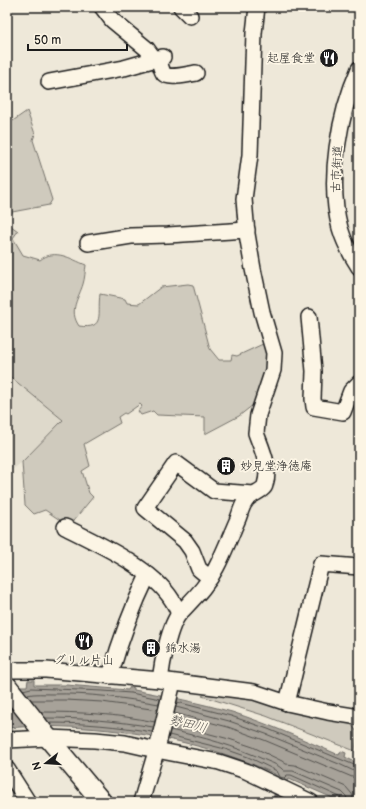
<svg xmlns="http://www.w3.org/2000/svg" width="366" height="809" font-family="'Balsamiq Sans','Klee One',sans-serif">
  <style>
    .built { fill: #ded9cb }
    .green { fill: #cfcabd; stroke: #76736c }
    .water { fill: #a7a299; stroke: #6f6c67 }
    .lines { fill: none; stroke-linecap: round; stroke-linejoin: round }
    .shore { stroke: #54524e; stroke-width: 1 }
    .stream { stroke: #6f6c67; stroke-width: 4 }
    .minor-casing { stroke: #1c1c1c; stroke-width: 18 }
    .major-casing { stroke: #1c1c1c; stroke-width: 22 }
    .minor { stroke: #fcf5e5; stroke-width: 15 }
    .major { stroke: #fcf5e5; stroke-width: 19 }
    .labels { text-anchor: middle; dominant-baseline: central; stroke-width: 3.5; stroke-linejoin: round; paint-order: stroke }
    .poi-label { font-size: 12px; fill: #1c1c1c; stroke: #fcf5e5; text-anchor: start }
    .street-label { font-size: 12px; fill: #1c1c1c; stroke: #fcf5e5 }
    .water-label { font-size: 13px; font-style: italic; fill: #5b5854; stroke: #fcf5e5 }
  </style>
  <rect width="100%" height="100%" fill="#eee8d9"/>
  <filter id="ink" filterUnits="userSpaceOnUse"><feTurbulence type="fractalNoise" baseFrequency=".025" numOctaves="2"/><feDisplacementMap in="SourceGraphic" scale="8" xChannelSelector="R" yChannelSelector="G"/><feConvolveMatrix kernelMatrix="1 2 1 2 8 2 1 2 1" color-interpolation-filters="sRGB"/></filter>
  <g filter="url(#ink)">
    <path class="built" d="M7,374L63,420L22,462L7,474Z"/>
    <g class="green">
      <path d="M27,111L35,134L33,140L52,200L49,205L7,213V125Z"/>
      <path d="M7,223L18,231L13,238L23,255L40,260C55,248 71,259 86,265C85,271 85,278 83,284C79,298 68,310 79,326C106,330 97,313 100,294L125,299L127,303L139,304L161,287L188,284L193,285L210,349L219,360H231L232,355L237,356L265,343L270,372L258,401L239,416L205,434V417L157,415L153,411L141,415L138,411L142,406L140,404L126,414L124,413L118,417L120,423L84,444L90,466L82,471L89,493L93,497L69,526L45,510L34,514L25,505L22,462L63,420L7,374Z"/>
      <path d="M205,694L247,698L279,708L351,724L357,732L355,751L266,716L202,696Z"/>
    </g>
    <path class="water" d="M28,680H34V685H66L128,690L130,687L134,688V690C167,696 200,703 232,712C269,724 304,740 339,755L341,751L346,753L345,757L359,764V802H342L289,779L286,784L274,779L275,774C210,744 140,730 68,727C48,726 27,726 7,728V686H27Z"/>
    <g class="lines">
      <g class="shore">
        <path d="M23,690L31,688L103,691L131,693L160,699"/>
        <path d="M27,695C35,693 44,694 52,694C88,693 124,698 159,704"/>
        <path d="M31,700H66L102,702L158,710"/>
        <path d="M177,702L231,716L268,729L359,767"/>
        <path d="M176,707L229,721L266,734L339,764L354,771L359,772"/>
        <path d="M41,712C79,712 117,714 155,722"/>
        <path d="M174,713L228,727L264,740L352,777L359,778"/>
        <path d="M45,718C82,718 117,721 153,727"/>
        <path d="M49,723C84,723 118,726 152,732"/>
        <path d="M172,724L229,739L253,747L282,761L286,764L295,765L346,787L352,794L354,802"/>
        <path d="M170,730C203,737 235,746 265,760C272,763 279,765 284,771H293L342,792L346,796L348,802"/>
        <path d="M169,735L225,749L248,757L277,771L280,777L284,778L287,775H291L340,797L342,799V802"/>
      </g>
      <path class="stream" d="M277,802L275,797L277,789"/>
      <defs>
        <g id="minor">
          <path d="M102,7L112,20L147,49L155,60"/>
          <path d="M181,7L190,16"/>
          <path d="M158,58C160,63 161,70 164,74C169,79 190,74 196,73"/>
          <path d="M359,69C339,114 327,180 340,228C344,242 351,255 359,267"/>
          <path d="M49,82L124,68L163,57"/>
          <path d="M88,243L131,236L168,235L247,230"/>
          <path d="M309,317L314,371L313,399L314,407L343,412L351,391L359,383"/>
          <path d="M65,527C99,544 152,568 172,600C175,604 177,609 179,614"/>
          <path d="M210,578L199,569L192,551L185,541L145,508L176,463L214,491L253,494"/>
          <path d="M7,670H46L160,680L254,692L287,703L328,712L359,717"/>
          <path d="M110,676C120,641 132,608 148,575"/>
          <path d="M160,680C162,664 169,625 180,613C193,599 207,586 216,568C224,553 230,537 237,521C240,515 241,507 245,502C249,494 264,491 265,485C271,467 262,450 256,433L258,415L273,370L274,353L262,312L253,269L247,234L244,199L250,155L254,33L257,7"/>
          <path d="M287,703L321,564L359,567"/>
          <path d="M7,740L48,738L95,740L125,743L156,750L219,762L246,771L311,802"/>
          <path d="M7,769L28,802"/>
          <path d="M141,802L158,745L173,682"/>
        </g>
        <path id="major" d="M7,686L44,733L102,802"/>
      </defs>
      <use href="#minor" class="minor-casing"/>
      <use href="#major" class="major-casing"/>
      <use href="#minor" class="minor"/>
      <use href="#major" class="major"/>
    </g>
  </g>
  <defs>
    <symbol id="restaurant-disc" viewBox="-11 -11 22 22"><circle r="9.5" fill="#1c1c1c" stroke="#fcf5e5"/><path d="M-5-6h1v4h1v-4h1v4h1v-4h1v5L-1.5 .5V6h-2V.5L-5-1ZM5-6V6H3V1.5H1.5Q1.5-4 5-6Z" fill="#fff"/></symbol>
    <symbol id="building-disc" viewBox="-11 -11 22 22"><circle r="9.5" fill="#1c1c1c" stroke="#fcf5e5"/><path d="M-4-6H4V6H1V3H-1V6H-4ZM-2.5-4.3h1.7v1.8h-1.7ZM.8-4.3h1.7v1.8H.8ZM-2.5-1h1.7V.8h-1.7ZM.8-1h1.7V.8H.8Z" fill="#fff"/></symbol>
  </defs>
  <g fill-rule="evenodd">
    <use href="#restaurant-disc" x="318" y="47" width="22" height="22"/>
    <use href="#building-disc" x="215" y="455" width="22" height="22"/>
    <use href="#restaurant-disc" x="73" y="630" width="22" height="22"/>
    <use href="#building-disc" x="140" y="637" width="22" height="22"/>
  </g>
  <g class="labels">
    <g class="poi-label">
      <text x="315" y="58" text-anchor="end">起屋食堂</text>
      <text x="240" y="466">妙見堂浄徳庵</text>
      <text x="165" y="648">錦水湯</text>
      <text x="84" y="660" text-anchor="middle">グリル片山</text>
    </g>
    <g class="street-label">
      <text transform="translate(337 169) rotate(-87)">古市街道</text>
    </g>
    <g class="water-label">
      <text transform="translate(188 724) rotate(14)">勢田川</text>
    </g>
  </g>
  <rect width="366" height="809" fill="none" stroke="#fcf5e5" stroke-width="24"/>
  <rect x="12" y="12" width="342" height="785" fill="none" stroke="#1c1c1c" stroke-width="1.5" filter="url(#ink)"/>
  <g transform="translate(46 763) rotate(253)" stroke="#fcf5e5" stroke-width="3" paint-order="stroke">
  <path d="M0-3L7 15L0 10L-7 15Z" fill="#1c1c1c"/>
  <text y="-6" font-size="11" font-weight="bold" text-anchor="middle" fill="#1c1c1c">N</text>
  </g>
  <path d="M28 44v6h99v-6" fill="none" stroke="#1c1c1c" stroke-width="2"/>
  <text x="34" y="44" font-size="12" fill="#1c1c1c" stroke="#fcf5e5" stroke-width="3" paint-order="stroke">50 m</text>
</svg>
